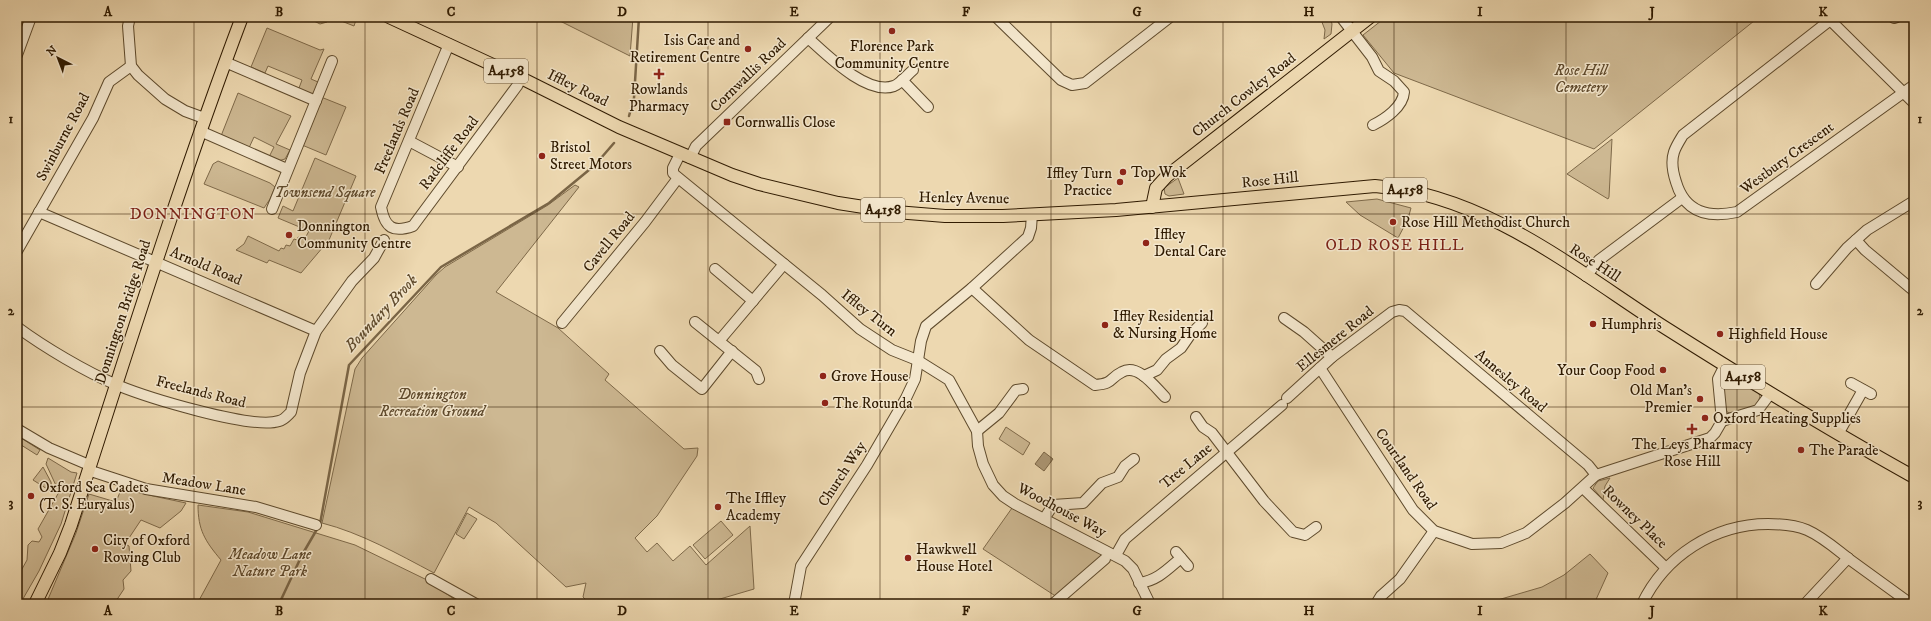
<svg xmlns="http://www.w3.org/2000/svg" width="1931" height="621" font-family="'IM FELL DW Pica',serif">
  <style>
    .green { fill: #cdb892; stroke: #7e6949 }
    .water { fill: #ac9774; stroke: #7a6546 }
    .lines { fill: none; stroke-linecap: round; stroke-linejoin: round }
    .stream { stroke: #7a6546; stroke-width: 2.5 }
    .minor-casing { stroke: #5e4a2c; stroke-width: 12 }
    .major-casing { stroke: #2f1a00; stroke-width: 14 }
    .minor { stroke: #f3e6cc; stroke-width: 10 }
    .major { stroke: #edd8b0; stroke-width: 12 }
    .grid { fill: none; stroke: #2f1a00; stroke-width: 1; stroke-opacity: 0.55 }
    .poi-dot { fill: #8f2418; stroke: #f3e6cc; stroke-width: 1.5 }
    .labels { text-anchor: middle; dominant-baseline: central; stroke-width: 3; stroke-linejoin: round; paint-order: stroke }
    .shield { fill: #f3e6cc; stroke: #6a573d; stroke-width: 1 }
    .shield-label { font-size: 14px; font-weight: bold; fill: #2f1a00 }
    .poi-label { font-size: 15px; fill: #2f1a00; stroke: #f3e6cc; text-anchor: start }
    .park-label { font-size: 15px; font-style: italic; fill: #5e492c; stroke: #f3e6cc }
    .street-label { font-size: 15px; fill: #2f1a00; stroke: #f3e6cc }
    .neighbourhood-label { font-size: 16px; letter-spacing: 1px; fill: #7a1f14; stroke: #f3e6cc }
    .water-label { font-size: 16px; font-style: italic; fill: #614c2e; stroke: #f3e6cc }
    .neatline { fill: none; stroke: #2f1a00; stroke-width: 1.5 }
    .grid-label { font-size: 13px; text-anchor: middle; font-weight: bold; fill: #2f1a00 }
  </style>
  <rect width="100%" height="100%" fill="#edd8b0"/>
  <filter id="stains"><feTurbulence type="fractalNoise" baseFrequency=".005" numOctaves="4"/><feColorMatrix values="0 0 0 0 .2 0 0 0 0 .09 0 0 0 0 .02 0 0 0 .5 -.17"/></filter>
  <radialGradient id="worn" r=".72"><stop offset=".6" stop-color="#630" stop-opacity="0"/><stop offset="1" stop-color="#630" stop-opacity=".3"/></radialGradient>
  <g class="green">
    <path d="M306,17H328L327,22L320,24Z"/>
    <path d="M331,17H357L354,26Z"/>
    <path d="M552,17H633L630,56Z"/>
    <path d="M1320,17H1330L1332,24L1331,34L1324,39L1325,30Z"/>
    <path d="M1386,17H1759L1594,149L1394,73L1363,35Z"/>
    <path d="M267,28L320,50L324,49L311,79L318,82L315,92L311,94L300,92L299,88L302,80L268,66L265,73L251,67Z"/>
    <path d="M238,93L291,116L276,144L290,150L285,159L278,161L268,159L274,147L254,137L248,150L221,136Z"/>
    <path d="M321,97L346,107L326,155L302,145Z"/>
    <path d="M1612,139L1609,197L1608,199L1567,174Z"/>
    <path d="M315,158L356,176L329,240L301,273L269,260L267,263L236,250L244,244L248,236L279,251L281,248L284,249L286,245L290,246L294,239L297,240L298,237L304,240L309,231L278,218L283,206L293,211Z"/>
    <path d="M218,161L270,183L275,187L270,199L264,208L204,184L213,164Z"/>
    <path d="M1178,178L1184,194L1169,196L1165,194L1164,188Z"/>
    <path d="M575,185L579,187L496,292L558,328L609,374L605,380L684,449L698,448L697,456L657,516L635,538L647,552L657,543L673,561L690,546L706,565L750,526L754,589L703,604H590L583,597L586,583L566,587L496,523L469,507L434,573C398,554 361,533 322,523L355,369L362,358L436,275L445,267L548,205Z"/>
    <path d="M1377,199L1411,208L1408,219L1398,238L1360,215L1346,202Z"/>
    <path d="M1732,377L1758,392L1760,396L1757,407L1730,413L1727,412L1721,388L1725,378Z"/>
    <path d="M1006,427L1030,443L1023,455L999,439Z"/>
    <path d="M21,438L40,450L37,455L18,443Z"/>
    <path d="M48,458L71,472L77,473L61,524L39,571L20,604H17V578L27,560L28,545L32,541L39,542L42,537L38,529L59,492L46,464Z"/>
    <path d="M43,467L51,482L52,492L33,480Z"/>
    <path d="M1610,478L1605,486L1603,500L1593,488L1598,481Z"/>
    <path d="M122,487L153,496L186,503L181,511L160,528L141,520L125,544L129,546L131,571L123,580L124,589L114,604H46L76,533L89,494L116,502Z"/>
    <path d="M198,505L248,512L355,545L427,580L461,604H197L221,560C205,541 198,530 198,505Z"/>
    <path d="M1012,508L1103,554L1057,597L983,549Z"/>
    <path d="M467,513L477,519L464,539L456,534Z"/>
    <path d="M721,521L733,535L705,559L693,545Z"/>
    <path d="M1590,554L1608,573L1594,604H1484L1542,587L1564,575Z"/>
  </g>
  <path class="water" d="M1044,452L1053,459L1044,471L1035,464Z"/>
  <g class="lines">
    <g class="stream">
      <path d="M629,116L634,98L639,17"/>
      <path d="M279,604L302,555L320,524L349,365L441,267L549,203L595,165L614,143"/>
    </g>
    <defs>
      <g id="minor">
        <path d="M130,17L128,26L131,66L138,75L165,99L185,111L204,118"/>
        <path d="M996,17L1061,80L1072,85L1085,83L1170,17"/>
        <path d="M1341,17L1372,57L1379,71L1394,81L1404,92C1403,107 1385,119 1373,125"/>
        <path d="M1827,17L1914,103"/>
        <path d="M1894,18L1897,17"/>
        <path d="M1829,21L1683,135C1680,140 1676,146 1674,152C1671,161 1673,173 1676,182C1685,213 1709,218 1737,212L1914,85"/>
        <path d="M808,38C826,54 867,96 894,86C901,83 907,75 913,70"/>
        <path d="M449,44L381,207C385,228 393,233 413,226L517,86L521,78"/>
        <path d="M17,55L31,17"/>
        <path d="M225,62L316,101"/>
        <path d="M902,80L928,107"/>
        <path d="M200,131L287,169"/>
        <path d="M409,141L458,167"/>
        <path d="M680,154L673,168V173L676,176L822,295L860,329L892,350L917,360L949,380L977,431L978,446L983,464L993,485L1003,496L1015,504L1125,561L1133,569L1150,604"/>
        <path d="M690,158L696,146L830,17"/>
        <path d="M272,209L332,61"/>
        <path d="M39,212L316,331"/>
        <path d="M1856,240L1865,250L1914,291"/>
        <path d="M17,251L93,118L109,82L131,66"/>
        <path d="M715,269L753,301"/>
        <path d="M1586,276L1599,260L1682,198"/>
        <path d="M1816,284L1847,248L1867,230L1914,201"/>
        <path d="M972,288L1029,340L1095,385C1115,383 1108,379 1122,372C1138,363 1155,387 1165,397"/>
        <path d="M1284,318L1304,332L1332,357"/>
        <path d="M695,322L751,367L756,371L759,379"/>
        <path d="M562,323L645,222L678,178"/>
        <path d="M17,327C44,347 86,372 117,385C146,397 252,430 279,421C284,420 287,416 291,412L300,373L316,331L352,281L374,258L384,240"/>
        <path d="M719,341L784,264"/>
        <path d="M660,351L672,365L702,389L732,351"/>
        <path d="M1725,365L1718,379L1722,421L1758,410L1770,394"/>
        <path d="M1320,368L1413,510L1434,531L1472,544L1501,543L1526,533L1565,503L1596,475L1710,438L1715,433L1722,421"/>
        <path d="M1144,376L1157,370L1166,359L1181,348L1190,335L1202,323"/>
        <path d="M1851,383L1871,394"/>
        <path d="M1287,398L1332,357L1392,312L1399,310L1405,311L1588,465L1596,475"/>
        <path d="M1196,417L1203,427L1212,433L1264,501L1293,532L1305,535L1316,527"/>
        <path d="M17,429L49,448L89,465"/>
        <path d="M977,431L999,413L1016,390L1023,389"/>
        <path d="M1838,434L1863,390"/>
        <path d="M88,470L146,489L256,507L316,525"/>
        <path d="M1583,488L1666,568"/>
        <path d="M1044,519L1053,505L1083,503L1102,483L1118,477L1125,466L1134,459"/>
        <path d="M1176,552L1188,566"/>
        <path d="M1116,555L1125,539L1282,405"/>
        <path d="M431,579L476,604"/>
        <path d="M1139,583C1157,581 1168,569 1181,558"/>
        <path d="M794,604L801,566L867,465L906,398L915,379L921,341L926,326L972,288L1028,237L1031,228L1032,214"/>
        <path d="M1053,604L1105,559"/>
        <path d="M1376,604L1381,596L1400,579L1434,531"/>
        <path d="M1642,604C1665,556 1714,524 1768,524C1781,524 1795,525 1807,530C1823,537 1836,549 1849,559C1870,574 1890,589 1911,604"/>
        <path d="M1805,604L1848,558"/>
      </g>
      <g id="major">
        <path d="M389,17L521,78L619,127L732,175L759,184L838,203L896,212L945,216H1003L1116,210L1375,186C1486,195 1574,269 1664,327C1746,379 1829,430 1914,477"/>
        <path d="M1152,207L1156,188L1167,176L1370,17"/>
        <path d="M35,604L60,553L71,525C126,355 179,184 242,17"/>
      </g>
    </defs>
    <use href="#minor" class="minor-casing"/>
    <use href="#major" class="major-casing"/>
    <use href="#minor" class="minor"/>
    <use href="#major" class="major"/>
  </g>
  <path class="grid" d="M194,17V604M365,17V604M537,17V604M708,17V604M880,17V604M1051,17V604M1223,17V604M1394,17V604M1566,17V604M1737,17V604M17,214H1914M17,407H1914"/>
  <g class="poi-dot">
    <circle cx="892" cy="31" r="4"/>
    <circle cx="748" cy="49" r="4"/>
    <path d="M657 68h4v4h4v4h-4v4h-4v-4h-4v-4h4z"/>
    <rect x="723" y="118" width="8" height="8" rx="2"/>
    <circle cx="542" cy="156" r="4"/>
    <circle cx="1123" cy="172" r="4"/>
    <circle cx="1120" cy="182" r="4"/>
    <circle cx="1393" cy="222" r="4"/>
    <circle cx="289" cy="235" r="4"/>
    <circle cx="1146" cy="243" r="4"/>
    <circle cx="1593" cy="324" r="4"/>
    <circle cx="1105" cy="325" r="4"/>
    <circle cx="1720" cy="334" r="4"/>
    <circle cx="1663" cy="370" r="4"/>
    <circle cx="823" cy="376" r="4"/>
    <circle cx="1700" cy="399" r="4"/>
    <circle cx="825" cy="403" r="4"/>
    <circle cx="1705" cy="418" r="4"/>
    <path d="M1690 423h4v4h4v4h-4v4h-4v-4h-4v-4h4z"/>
    <circle cx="1801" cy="450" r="4"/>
    <circle cx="31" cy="496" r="4"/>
    <circle cx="718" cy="507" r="4"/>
    <circle cx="95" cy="549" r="4"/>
    <circle cx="908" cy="558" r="4"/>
  </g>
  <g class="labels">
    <g class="shield">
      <rect x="484" y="59" width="44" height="24" rx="3"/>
      <rect x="1383" y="178" width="44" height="24" rx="3"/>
      <rect x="861" y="198" width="44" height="24" rx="3"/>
      <rect x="1721" y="365" width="44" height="24" rx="3"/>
    </g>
    <g class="shield-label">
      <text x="506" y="71">A4158</text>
      <text x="1405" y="190">A4158</text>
      <text x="883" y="210">A4158</text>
      <text x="1743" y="377">A4158</text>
    </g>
    <g class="poi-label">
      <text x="740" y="40" text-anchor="end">Isis Care and<tspan x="740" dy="17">Retirement Centre</tspan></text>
      <text x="892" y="46" text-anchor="middle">Florence Park<tspan x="892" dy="17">Community Centre</tspan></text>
      <text x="659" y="89" text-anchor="middle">Rowlands<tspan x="659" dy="17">Pharmacy</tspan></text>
      <text x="735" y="122">Cornwallis Close</text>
      <text x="550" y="147">Bristol<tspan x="550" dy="17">Street Motors</tspan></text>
      <text x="1131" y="172">Top Wok</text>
      <text x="1112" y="173" text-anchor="end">Iffley Turn<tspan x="1112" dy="17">Practice</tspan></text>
      <text x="1401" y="222">Rose Hill Methodist Church</text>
      <text x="297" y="226">Donnington<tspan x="297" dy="17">Community Centre</tspan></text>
      <text x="1154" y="234">Iffley<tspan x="1154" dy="17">Dental Care</tspan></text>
      <text x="1113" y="316">Iffley Residential<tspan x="1113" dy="17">&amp; Nursing Home</tspan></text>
      <text x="1601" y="324">Humphris</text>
      <text x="1728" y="334">Highfield House</text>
      <text x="1655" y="370" text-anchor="end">Your Coop Food</text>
      <text x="831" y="376">Grove House</text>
      <text x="1692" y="390" text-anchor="end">Old Man's<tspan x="1692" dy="17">Premier</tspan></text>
      <text x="833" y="403">The Rotunda</text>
      <text x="1713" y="418">Oxford Heating Supplies</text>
      <text x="1692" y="444" text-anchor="middle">The Leys Pharmacy<tspan x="1692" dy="17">Rose Hill</tspan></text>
      <text x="1809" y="450">The Parade</text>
      <text x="39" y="487">Oxford Sea Cadets<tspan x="39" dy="17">(T. S. Euryalus)</tspan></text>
      <text x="726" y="498">The Iffley<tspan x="726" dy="17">Academy</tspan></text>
      <text x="103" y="540">City of Oxford<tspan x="103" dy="17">Rowing Club</tspan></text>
      <text x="916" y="549">Hawkwell<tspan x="916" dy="17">House Hotel</tspan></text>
    </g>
    <g class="park-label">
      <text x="1581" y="70">Rose Hill<tspan x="1581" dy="17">Cemetery</tspan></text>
      <text x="325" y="192">Townsend Square</text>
      <text x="432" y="394">Donnington<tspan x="432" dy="17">Recreation Ground</tspan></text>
      <text x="270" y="554">Meadow Lane<tspan x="270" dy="17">Nature Park</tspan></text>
    </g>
    <g class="street-label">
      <text transform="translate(748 75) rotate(-44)">Cornwallis Road</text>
      <text transform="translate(578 88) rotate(26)">Iffley Road</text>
      <text transform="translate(1244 95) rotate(-38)">Church Cowley Road</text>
      <text transform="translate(397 131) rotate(-67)">Freelands Road</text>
      <text transform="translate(63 137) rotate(-62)">Swinburne Road</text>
      <text transform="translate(449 153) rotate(-53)">Radcliffe Road</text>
      <text transform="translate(1787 158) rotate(-36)">Westbury Crescent</text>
      <text transform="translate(1270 180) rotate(-6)">Rose Hill</text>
      <text transform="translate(964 198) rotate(1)">Henley Avenue</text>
      <text transform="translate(609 242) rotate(-51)">Cavell Road</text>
      <text transform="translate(1595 263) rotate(33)">Rose Hill</text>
      <text transform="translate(206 266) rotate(23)">Arnold Road</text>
      <text transform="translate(123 312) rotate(-72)">Donnington Bridge Road</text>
      <text transform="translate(869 313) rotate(38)">Iffley Turn</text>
      <text transform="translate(1335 339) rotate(-39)">Ellesmere Road</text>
      <text transform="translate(1511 381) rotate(40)">Annesley Road</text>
      <text transform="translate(201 392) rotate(14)">Freelands Road</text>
      <text transform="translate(1186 466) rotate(-40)">Tree Lane</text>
      <text transform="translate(1406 469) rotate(55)">Courtland Road</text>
      <text transform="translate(842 474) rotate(-57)">Church Way</text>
      <text transform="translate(204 484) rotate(9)">Meadow Lane</text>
      <text transform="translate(1062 510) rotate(28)">Woodhouse Way</text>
      <text transform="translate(1635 517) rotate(44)">Rowney Place</text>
    </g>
    <g class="neighbourhood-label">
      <text x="193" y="214">DONNINGTON</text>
      <text x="1395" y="245">OLD ROSE HILL</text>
    </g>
    <g class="water-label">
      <text transform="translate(381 313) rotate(-47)">Boundary Brook</text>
    </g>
  </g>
  <rect width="1931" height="621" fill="none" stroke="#edd8b0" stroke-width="44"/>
  <g transform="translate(58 58) rotate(318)" stroke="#f3e6cc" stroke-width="3" paint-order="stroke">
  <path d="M0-3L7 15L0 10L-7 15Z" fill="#2f1a00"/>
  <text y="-6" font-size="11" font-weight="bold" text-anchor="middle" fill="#2f1a00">N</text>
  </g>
  <rect x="22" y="22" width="1887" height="577" class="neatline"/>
  <g class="grid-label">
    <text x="108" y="16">A</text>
    <text x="279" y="16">B</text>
    <text x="451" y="16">C</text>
    <text x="622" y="16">D</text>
    <text x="794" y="16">E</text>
    <text x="966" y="16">F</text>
    <text x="1137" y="16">G</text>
    <text x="1309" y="16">H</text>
    <text x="1480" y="16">I</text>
    <text x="1652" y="16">J</text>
    <text x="1823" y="16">K</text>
    <text x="11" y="123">1</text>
    <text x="1920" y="123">1</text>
    <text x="11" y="315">2</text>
    <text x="1920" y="315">2</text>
    <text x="11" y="507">3</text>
    <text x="1920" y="507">3</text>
    <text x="108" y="615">A</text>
    <text x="279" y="615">B</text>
    <text x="451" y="615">C</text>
    <text x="622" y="615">D</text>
    <text x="794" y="615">E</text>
    <text x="966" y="615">F</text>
    <text x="1137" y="615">G</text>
    <text x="1309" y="615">H</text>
    <text x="1480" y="615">I</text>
    <text x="1652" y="615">J</text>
    <text x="1823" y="615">K</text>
  </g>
  <rect width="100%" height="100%" filter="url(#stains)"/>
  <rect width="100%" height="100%" fill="url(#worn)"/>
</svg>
